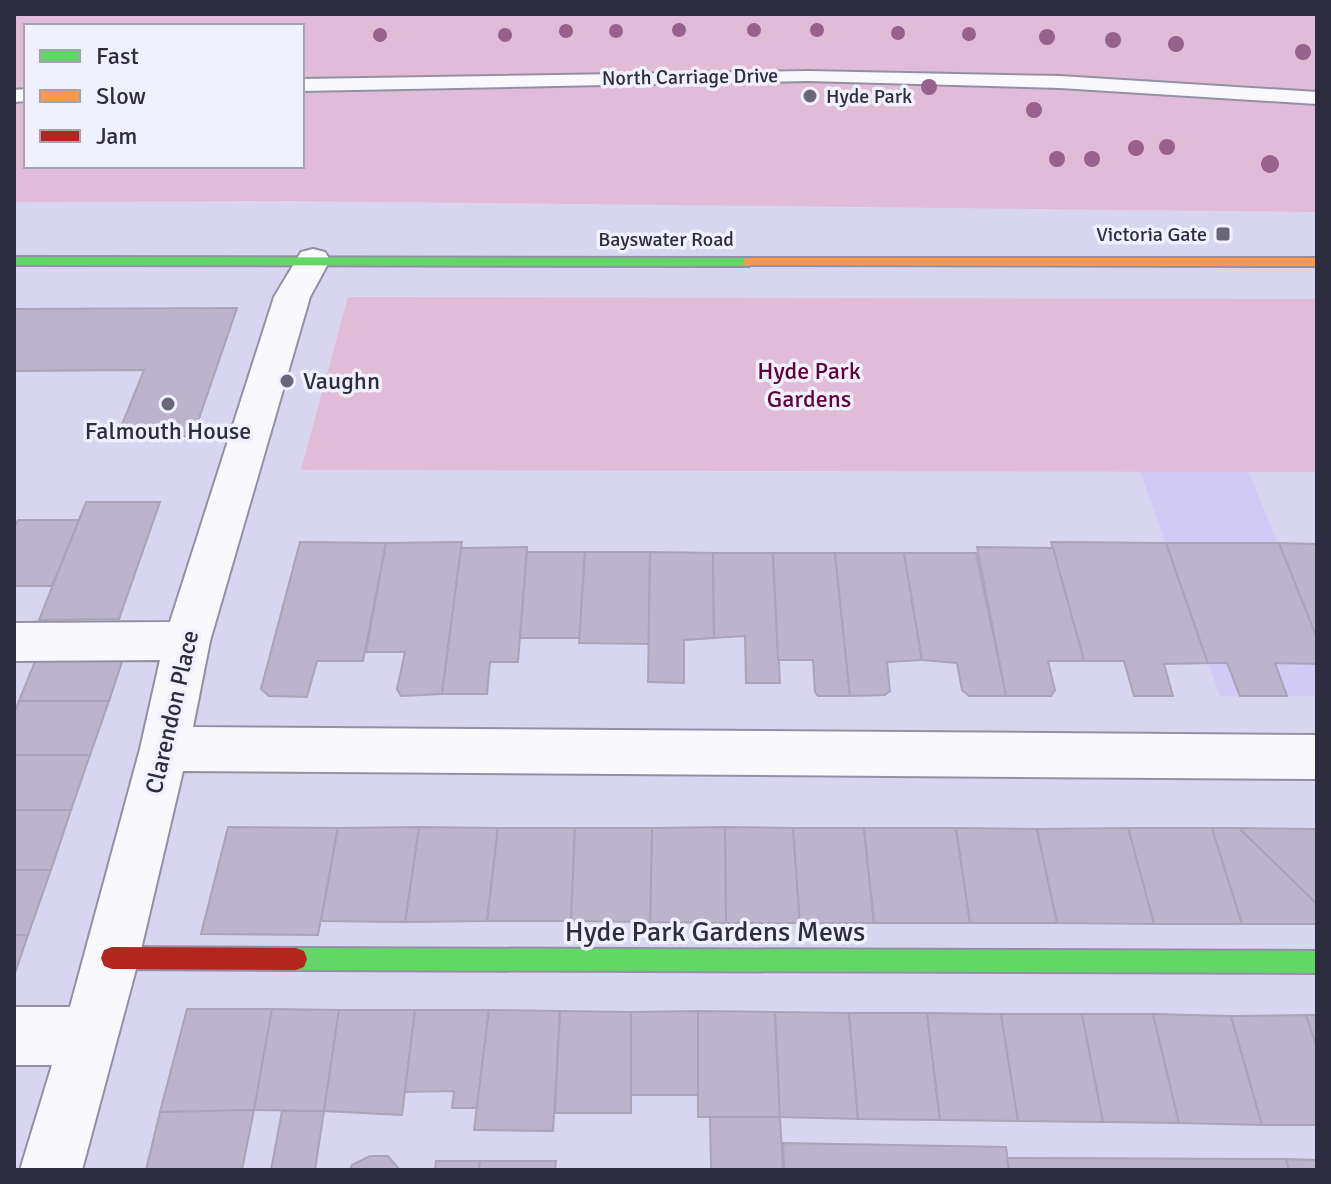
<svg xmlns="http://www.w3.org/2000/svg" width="1331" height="1184" font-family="Signika,sans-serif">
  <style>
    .built { fill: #d0caf5 }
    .green { fill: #e0bcd8; fill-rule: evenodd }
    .building { fill: #bcb3cc; stroke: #aaa4b8; stroke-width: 2 }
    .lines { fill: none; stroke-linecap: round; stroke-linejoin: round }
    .lane-casing { stroke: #9390a5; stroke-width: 4 }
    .street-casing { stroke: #9390a5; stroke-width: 4 }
    .fast-casing { stroke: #9390a5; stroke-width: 4 }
    .slow-casing { stroke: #9390a5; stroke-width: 4 }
    .jam-casing { stroke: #9390a5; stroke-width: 4 }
    .lane { fill: #f9f9fd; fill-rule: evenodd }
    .street { fill: #f9f9fd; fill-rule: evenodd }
    .fast { fill: #63d668; fill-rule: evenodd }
    .slow { fill: #ff974d; fill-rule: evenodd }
    .jam { fill: #b3261e; fill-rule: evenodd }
    .tree { fill: #96618d }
    .poi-dot { fill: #6a677d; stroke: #f1f0ff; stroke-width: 3 }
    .labels { text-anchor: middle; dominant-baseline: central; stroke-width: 7; stroke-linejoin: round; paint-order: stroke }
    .far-street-label { font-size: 20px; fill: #2e2c3f; stroke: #f1f0ff }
    .far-poi-label { font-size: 20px; fill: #2e2c3f; stroke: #f1f0ff; text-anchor: start }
    .park-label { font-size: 24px; fill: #60023c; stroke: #f1f0ff }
    .poi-label { font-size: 24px; fill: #2e2c3f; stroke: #f1f0ff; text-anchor: start }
    .street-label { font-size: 24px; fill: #2e2c3f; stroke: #f1f0ff }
    .near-street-label { font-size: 28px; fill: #2e2c3f; stroke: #f1f0ff }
  </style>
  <rect width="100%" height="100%" fill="#d8d5f0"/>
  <path class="built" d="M1140,471H1248L1317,638V696H1220Z"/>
  <g class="green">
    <path d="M14,14H1317V212L290,201L14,202ZM26,26H302V166H26Z"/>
    <path d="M348,297L1317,299V472L301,470Z"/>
  </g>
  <g class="building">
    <path d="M237,308L193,436L117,437L144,370L14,371V309Z"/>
    <path d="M86,502H160L119,619L39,620Z"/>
    <path d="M18,520H79L52,586H14V528Z"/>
    <path d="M300,542L386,543L363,661H317L307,697L269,696L261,689Z"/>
    <path d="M462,542L442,694L401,696L397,689L405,652H366L386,543Z"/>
    <path d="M1051,542L1166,543L1208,663L1164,664L1173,696H1134L1124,661H1084Z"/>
    <path d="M1166,543H1279L1317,638V664L1275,663L1287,696H1240L1227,663H1208Z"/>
    <path d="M1279,543L1317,544V638Z"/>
    <path d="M527,547L518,662H490L487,694H442L461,548Z"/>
    <path d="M977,547L1053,548L1084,661H1048L1055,690L1051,696H1006Z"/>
    <path d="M527,552H585L580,638H520Z"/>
    <path d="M585,552H650L649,644L579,643Z"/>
    <path d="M650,552L713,553L714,638L684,640V683L648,682Z"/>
    <path d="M713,553H773L780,683H746L745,636L714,638Z"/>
    <path d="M773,553H835L850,696H818L815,692L813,660H778Z"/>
    <path d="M835,553H904L922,660L887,662L890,691L885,695L850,696Z"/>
    <path d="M904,553H976L1006,696H969L962,690L957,663L922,660Z"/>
    <path d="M125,653L109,701H19L38,654Z"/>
    <path d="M19,701H109L90,755H14V713Z"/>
    <path d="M14,755H90L71,810H14Z"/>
    <path d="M14,810H71L51,870H14Z"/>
    <path d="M228,827L338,828L318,935L201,934Z"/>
    <path d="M419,827L498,828L487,921L405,922Z"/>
    <path d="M419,827L405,922L321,921L338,828Z"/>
    <path d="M725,827L793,828L800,923H726Z"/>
    <path d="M725,827L726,923L650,922L652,828Z"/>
    <path d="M498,828H575L571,921H487Z"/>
    <path d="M575,828H652L650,922L571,921Z"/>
    <path d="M793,828H864L874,923H800Z"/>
    <path d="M864,828H956L970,923H874Z"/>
    <path d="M956,828L1037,829L1057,923H970Z"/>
    <path d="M1128,828H1212L1242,924H1154Z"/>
    <path d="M1128,828L1154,924L1057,923L1037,829Z"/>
    <path d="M1212,828H1239L1317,904V924H1242Z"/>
    <path d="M1239,828L1317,829V904Z"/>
    <path d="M14,870H51L28,935H14Z"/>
    <path d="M14,935H28L14,976Z"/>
    <path d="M187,1009H272L254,1110L160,1112Z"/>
    <path d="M272,1009L339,1010L324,1111L254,1110Z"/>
    <path d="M339,1010H415L402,1115L324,1111Z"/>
    <path d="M415,1010H489L477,1108H452L454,1091L405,1092Z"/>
    <path d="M489,1010L560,1011L553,1131L474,1130Z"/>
    <path d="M560,1011L631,1012V1113H555Z"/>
    <path d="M698,1011L775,1012L780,1117H698Z"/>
    <path d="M698,1011V1095H631V1012Z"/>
    <path d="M775,1012L849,1013L858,1119L780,1117Z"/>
    <path d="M849,1013H927L940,1120L858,1119Z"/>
    <path d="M927,1013L1001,1014L1018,1121L940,1120Z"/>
    <path d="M1001,1014H1082L1103,1122L1018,1121Z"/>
    <path d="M1082,1014H1153L1179,1123L1103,1122Z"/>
    <path d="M1153,1014L1231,1016L1262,1125L1179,1123Z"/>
    <path d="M1306,1015H1317V1048Z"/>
    <path d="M1306,1015L1317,1048V1125H1262L1231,1016Z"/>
    <path d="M254,1110L242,1170H146L160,1112Z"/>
    <path d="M282,1111H324L315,1170H271Z"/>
    <path d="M710,1117H780L783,1170H711Z"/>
    <path d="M783,1143L1006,1147L1009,1170H784Z"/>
    <path d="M370,1156H388L400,1170H350L352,1165Z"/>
    <path d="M1007,1158L1286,1159L1289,1170H1009Z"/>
    <path d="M1286,1159L1317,1160V1170H1289Z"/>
    <path d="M436,1161H480L479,1170H435Z"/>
    <path d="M480,1161H556L555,1170H479Z"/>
  </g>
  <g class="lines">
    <defs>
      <g id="lane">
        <path d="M808,71L1060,76L1317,92V104L1060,88L808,81L302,91V79Z"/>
        <path d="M26,89V101L14,102V90Z"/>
      </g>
      <path id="street" d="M313,249L325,252L330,260L310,297L210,641L193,727L1317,735V779L183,771L139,958L82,1170H20L52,1065H14V1007H70L140,749L160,660L14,661V623L170,622L274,297L301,252Z"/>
      <g id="fast">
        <path d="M14,257L749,258L756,262L749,266L14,265Z"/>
        <path d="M296,948L1317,951V973L296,970L288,967L285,959L288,951Z"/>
      </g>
      <path id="slow" d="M749,258H1317V266L744,265V259Z"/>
      <path id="jam" d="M112,947L296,948L304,951L307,959L304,967L296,970L112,969L104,966L101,958L104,950Z"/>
    </defs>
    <use href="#lane" class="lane-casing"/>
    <use href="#street" class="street-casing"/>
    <use href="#fast" class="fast-casing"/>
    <use href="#slow" class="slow-casing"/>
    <use href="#jam" class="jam-casing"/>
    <use href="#lane" class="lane"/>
    <use href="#street" class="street"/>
    <use href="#fast" class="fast"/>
    <use href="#slow" class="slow"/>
    <use href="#jam" class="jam"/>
  </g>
  <g class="tree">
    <circle cx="679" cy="30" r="7"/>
    <circle cx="754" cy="30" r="7"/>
    <circle cx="817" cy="30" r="7"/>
    <circle cx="566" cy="31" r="7"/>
    <circle cx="616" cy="31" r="7"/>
    <circle cx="898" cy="33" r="7"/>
    <circle cx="969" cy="34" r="7"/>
    <circle cx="380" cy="35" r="7"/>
    <circle cx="505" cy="35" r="7"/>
    <circle cx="1047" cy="37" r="8"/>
    <circle cx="1113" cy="40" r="8"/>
    <circle cx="1176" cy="44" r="8"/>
    <circle cx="1303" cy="52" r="8"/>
    <circle cx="929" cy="87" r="8"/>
    <circle cx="1034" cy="110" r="8"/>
    <circle cx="1167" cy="147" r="8"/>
    <circle cx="1136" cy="148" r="8"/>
    <circle cx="1057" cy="159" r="8"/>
    <circle cx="1092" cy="159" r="8"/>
    <circle cx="1270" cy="164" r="9"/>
  </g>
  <g class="poi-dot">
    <circle cx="810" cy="96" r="8"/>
    <rect x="1215" y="226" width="16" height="16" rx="4"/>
    <circle cx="287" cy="381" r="8"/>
    <circle cx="168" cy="404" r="8"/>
  </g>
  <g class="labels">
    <g class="far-street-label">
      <text transform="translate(690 77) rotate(-1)">North Carriage Drive</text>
      <text x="666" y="239">Bayswater Road</text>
    </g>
    <g class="far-poi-label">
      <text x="826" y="96">Hyde Park</text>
      <text x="1207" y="234" text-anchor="end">Victoria Gate</text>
    </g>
    <g class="park-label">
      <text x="809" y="371">Hyde Park<tspan x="809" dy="28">Gardens</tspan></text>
    </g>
    <g class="poi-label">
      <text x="303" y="381">Vaughn</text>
      <text x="168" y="431" text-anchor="middle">Falmouth House</text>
    </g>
    <g class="street-label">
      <text transform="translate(172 712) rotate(-77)">Clarendon Place</text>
    </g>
    <g class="near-street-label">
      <text x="715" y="932">Hyde Park Gardens Mews</text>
    </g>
  </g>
  <rect width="1331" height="1184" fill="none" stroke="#2e2c3f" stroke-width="32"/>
  <rect x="24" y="24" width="280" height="144" fill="#f1f0ff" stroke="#a3a2b2" stroke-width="2"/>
  <rect x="40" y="50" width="40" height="12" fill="#63d668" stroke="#a3a2b2" stroke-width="2"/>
  <text x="96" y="64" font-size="24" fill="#2e2c3f">Fast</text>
  <rect x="40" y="90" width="40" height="12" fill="#ff974d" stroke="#a3a2b2" stroke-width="2"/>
  <text x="96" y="104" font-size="24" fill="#2e2c3f">Slow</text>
  <rect x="40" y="130" width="40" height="12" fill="#b3261e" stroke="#a3a2b2" stroke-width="2"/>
  <text x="96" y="144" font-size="24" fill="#2e2c3f">Jam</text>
</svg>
